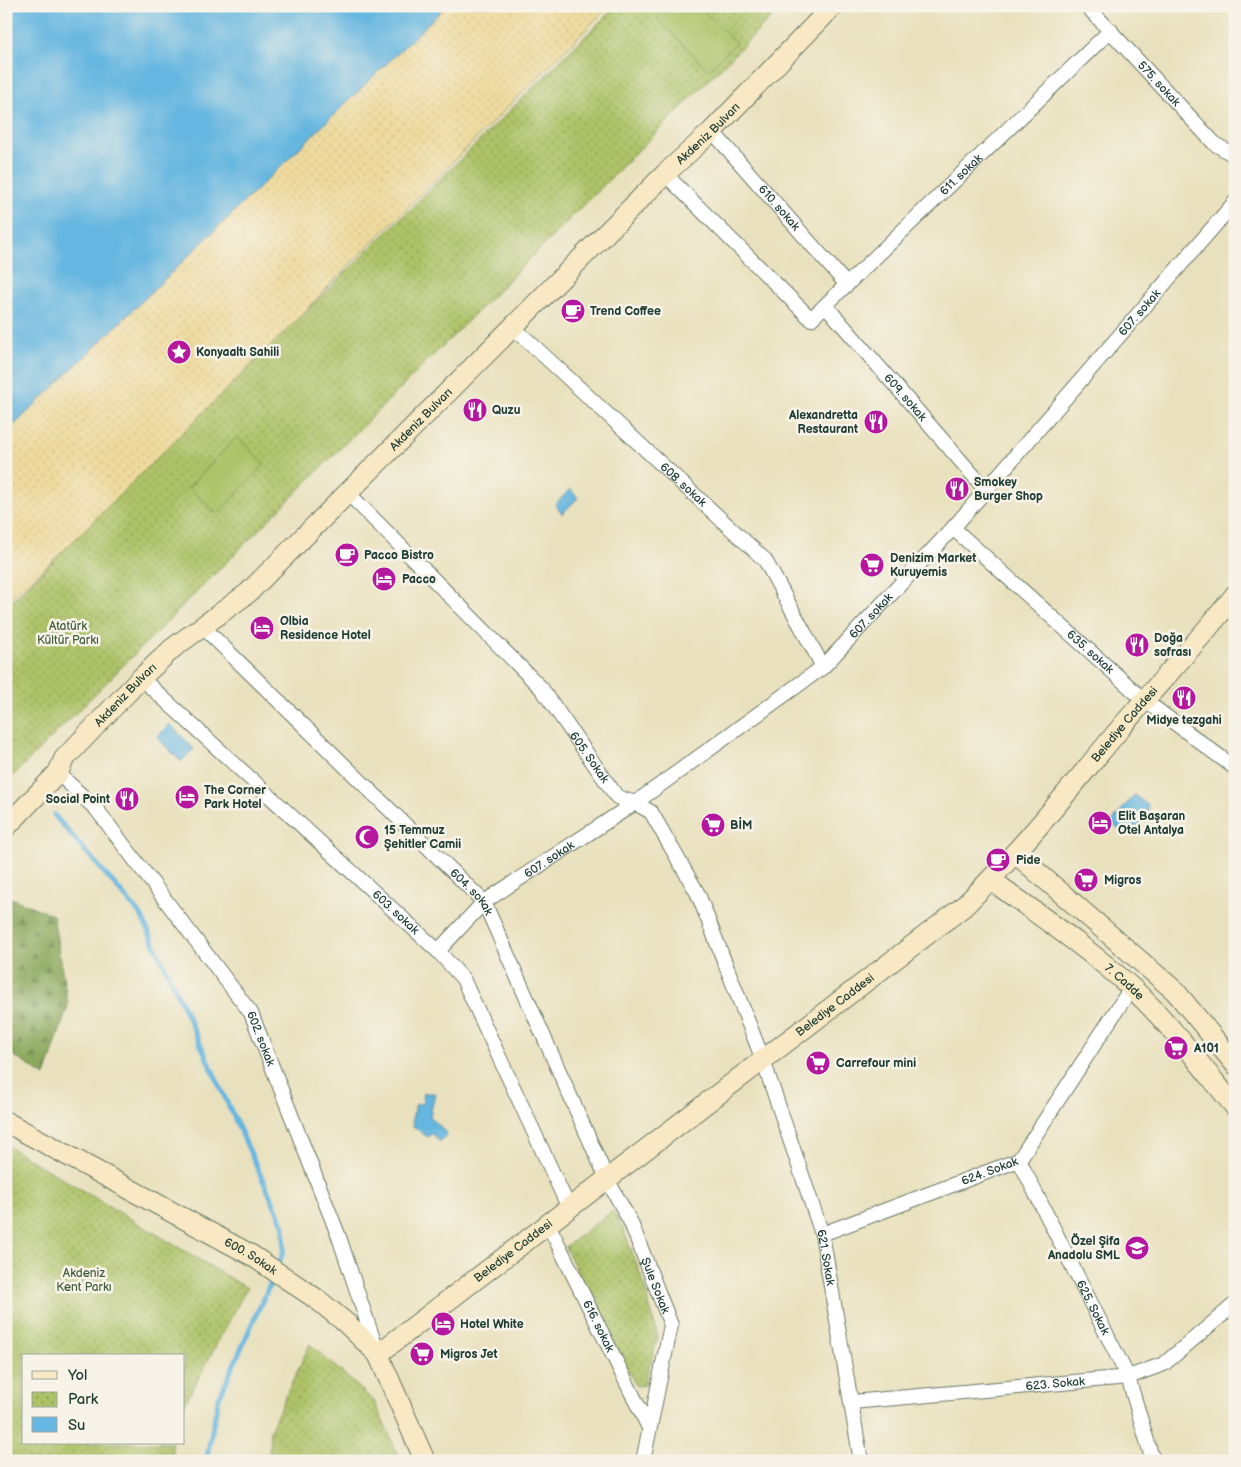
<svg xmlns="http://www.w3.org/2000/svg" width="1241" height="1467" font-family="'Balsamiq Sans',sans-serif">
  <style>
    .forest { fill: url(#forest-firs); stroke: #547248 }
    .sand { fill: url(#sand-dots); stroke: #868c69 }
    .park { fill: url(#park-dots); stroke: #66804e }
    .garden { fill: #adc267; stroke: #66804e }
    .water { fill: #65b6e0; stroke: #427a8a }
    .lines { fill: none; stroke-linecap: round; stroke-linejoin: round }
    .stream { stroke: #65b6e0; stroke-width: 5 }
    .street-casing { stroke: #667664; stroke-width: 16 }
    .secondary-casing { stroke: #667664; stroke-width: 22 }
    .street { stroke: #fff; stroke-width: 14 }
    .secondary { stroke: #f8e8c3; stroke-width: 20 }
    .labels { text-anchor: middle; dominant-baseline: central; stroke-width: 5; stroke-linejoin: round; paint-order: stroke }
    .street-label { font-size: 12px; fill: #1f3d34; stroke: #f7f3e8 }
    .poi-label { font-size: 12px; font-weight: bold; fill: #1f3d34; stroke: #f7f3e8; text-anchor: start }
    .park-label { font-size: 12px; fill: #425e41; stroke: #f7f3e8 }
  </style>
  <defs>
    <pattern id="forest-firs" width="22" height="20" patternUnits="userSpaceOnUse" patternTransform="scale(1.25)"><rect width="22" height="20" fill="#8aa85c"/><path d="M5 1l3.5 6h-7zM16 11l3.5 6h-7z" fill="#708a4d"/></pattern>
    <pattern id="sand-dots" width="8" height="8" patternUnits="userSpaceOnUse" patternTransform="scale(1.25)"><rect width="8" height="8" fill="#eeda9e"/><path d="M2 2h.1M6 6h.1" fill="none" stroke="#ccbc89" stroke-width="1.8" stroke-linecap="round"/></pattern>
    <pattern id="park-dots" width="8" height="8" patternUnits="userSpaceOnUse" patternTransform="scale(1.25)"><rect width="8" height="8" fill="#adc267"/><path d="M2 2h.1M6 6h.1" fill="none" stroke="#8c9f56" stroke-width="1.8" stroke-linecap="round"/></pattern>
  </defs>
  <rect width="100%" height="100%" fill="#f7f3e8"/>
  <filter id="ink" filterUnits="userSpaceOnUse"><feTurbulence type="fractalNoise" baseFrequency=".02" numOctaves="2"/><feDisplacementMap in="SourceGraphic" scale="10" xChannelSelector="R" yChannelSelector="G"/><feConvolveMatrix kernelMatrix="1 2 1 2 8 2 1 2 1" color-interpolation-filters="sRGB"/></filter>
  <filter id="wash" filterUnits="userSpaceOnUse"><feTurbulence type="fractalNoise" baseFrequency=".0096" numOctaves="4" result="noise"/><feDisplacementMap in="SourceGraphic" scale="20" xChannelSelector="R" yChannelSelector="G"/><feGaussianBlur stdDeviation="1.12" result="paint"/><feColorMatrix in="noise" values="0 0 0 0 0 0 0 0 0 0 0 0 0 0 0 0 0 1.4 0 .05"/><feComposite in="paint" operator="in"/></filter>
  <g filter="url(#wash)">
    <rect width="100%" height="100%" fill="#e9e1bd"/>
    <path class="forest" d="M6,896L53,915L68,1006L45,1076L6,1051Z"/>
    <path class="sand" d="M446,6H609L344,270L152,474L6,602V433Z"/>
    <g class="park">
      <path d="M616,6H783L6,783V607Z"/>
      <path d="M6,1145L247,1288L184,1405V1356H24V1443H172V1461H6Z"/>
      <path d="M612,1211L622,1226L642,1278L658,1337L644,1385L636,1386L565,1247Z"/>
      <path d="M310,1344L374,1401L401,1461H269L270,1430Z"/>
    </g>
    <g class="garden">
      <path d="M669,6H699L736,43L708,70L657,18Z"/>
      <path d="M237,437L265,464L217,514L189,487Z"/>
    </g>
    <g class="water">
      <path d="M6,6H446L6,433Z"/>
      <path d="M570,489L578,498L562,514L555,505Z"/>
      <path d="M170,724L194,749L181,762L157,737Z"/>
      <path d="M1134,795L1148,805V814L1137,828L1124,834L1111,823Z"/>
      <path d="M424,1093H435L430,1116L447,1134L440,1142L432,1134L427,1137L413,1126L412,1119L416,1104H422Z"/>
    </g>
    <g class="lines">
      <g class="stream">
        <path d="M54,815L141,915L284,1226V1249L278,1267"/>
        <path d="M206,1461L218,1400L274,1275"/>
      </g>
    </g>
  </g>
  <g filter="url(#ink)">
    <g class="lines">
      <defs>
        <g id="street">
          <path id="s1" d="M1087,6L1215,144L1235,156"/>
          <path id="s2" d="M712,131L847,285"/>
          <path id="s3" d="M665,174L811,319L1111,30"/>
          <path id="s4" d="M826,306L986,490"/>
          <path id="s5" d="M513,327L765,560L823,667"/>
          <path id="s6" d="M348,493L542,689L617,797L635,803L651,812L698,894L763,1060L822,1234L861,1461"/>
          <path id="s7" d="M953,528L1144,700L1235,768"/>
          <path id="s8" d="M202,626L484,902L607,1179L631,1223L671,1325L643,1461"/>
          <path id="s9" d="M141,678L438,951L463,979L569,1208"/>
          <path id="s10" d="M58,773L97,810L251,1013L339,1237L377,1351"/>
          <path id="s11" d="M438,951L484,902L635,803L823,667L953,528L1235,202"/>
          <path id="s12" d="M1019,1160L1128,1377L1153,1461"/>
          <path id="s13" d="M548,1224L649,1428"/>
          <path id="s14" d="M822,1234L1019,1160L1131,988"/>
          <path id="s15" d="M852,1402L1128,1377L1164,1364L1235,1304"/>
        </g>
        <g id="secondary">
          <path id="s16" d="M6,827L58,773L64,759L141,678L173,648L248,593L665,174L712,131L833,6"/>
          <path d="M1015,853L1175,991L1235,1064"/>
          <path id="s17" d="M991,880C1039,915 1089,949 1133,989C1171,1025 1202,1067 1235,1107"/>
          <path id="s18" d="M6,1122L251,1255L318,1300L346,1323L378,1354L425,1461"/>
          <path id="s19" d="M378,1354L963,907C1019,853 1068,791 1118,731C1157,685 1198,642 1235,595"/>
        </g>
      </defs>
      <use href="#street" class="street-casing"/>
      <use href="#secondary" class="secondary-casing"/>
      <use href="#street" class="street"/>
      <use href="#secondary" class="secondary"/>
    </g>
  </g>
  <defs>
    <symbol id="cafe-disc" viewBox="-11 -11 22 22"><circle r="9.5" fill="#b5179e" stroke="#f7f3e8"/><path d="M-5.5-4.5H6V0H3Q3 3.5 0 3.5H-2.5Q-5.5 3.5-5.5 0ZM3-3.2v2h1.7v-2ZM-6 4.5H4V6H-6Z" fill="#fff"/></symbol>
    <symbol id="sight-disc" viewBox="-11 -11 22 22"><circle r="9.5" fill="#b5179e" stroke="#f7f3e8"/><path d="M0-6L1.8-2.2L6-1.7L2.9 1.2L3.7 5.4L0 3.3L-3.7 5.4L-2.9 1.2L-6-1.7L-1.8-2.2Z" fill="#fff"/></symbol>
    <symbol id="restaurant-disc" viewBox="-11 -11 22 22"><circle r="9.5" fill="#b5179e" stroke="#f7f3e8"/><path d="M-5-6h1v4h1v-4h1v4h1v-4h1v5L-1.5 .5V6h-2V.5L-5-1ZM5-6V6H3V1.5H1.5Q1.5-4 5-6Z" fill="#fff"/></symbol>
    <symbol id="supermarket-disc" viewBox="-11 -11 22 22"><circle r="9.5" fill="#b5179e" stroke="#f7f3e8"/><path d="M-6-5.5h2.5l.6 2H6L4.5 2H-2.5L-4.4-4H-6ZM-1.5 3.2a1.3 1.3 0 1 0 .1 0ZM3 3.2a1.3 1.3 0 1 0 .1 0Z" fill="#fff"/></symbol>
    <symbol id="hotel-disc" viewBox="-11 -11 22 22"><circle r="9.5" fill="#b5179e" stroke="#f7f3e8"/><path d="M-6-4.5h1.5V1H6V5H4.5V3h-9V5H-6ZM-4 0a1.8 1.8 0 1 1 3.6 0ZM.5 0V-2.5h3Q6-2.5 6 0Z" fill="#fff"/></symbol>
    <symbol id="mosque-disc" viewBox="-11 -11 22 22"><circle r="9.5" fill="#b5179e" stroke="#f7f3e8"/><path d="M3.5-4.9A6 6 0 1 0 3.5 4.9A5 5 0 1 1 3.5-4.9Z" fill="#fff"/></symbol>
    <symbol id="school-disc" viewBox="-11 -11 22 22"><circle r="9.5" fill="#b5179e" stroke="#f7f3e8"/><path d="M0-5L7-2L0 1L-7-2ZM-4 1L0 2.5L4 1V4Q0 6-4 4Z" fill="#fff"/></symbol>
  </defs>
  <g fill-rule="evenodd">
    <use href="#cafe-disc" x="559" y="297" width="28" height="28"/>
    <use href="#sight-disc" x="165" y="338" width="28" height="28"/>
    <use href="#restaurant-disc" x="461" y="396" width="28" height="28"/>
    <use href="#restaurant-disc" x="862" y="408" width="28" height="28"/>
    <use href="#restaurant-disc" x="943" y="475" width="28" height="28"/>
    <use href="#cafe-disc" x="333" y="541" width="28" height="28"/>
    <use href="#supermarket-disc" x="858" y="551" width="28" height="28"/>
    <use href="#hotel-disc" x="370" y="565" width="28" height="28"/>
    <use href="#hotel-disc" x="248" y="614" width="28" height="28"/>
    <use href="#restaurant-disc" x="1123" y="631" width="28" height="28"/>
    <use href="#restaurant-disc" x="1170" y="684" width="28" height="28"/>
    <use href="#hotel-disc" x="173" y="783" width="28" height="28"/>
    <use href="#restaurant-disc" x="113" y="785" width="28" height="28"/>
    <use href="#hotel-disc" x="1086" y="809" width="28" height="28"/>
    <use href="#supermarket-disc" x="699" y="811" width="28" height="28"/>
    <use href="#mosque-disc" x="353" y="823" width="28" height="28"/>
    <use href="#cafe-disc" x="984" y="846" width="28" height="28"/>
    <use href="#supermarket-disc" x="1072" y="866" width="28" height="28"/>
    <use href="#supermarket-disc" x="1162" y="1034" width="28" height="28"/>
    <use href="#supermarket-disc" x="804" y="1049" width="28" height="28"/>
    <use href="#school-disc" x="1123" y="1234" width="28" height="28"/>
    <use href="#hotel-disc" x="429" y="1310" width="28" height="28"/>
    <use href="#supermarket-disc" x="408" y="1340" width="28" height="28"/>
  </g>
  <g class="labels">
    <g class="street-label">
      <text stroke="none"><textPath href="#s1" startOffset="106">575. sokak</textPath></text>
      <text stroke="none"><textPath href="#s16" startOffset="989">Akdeniz Bulvarı</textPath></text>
      <text stroke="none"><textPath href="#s3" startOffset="414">611. sokak</textPath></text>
      <text stroke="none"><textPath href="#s2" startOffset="102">610. sokak</textPath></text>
      <text stroke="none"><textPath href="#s11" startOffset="955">607. sokak</textPath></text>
      <text stroke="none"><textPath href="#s4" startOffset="121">609. sokak</textPath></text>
      <text stroke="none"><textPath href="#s16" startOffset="584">Akdeniz Bulvarı</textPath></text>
      <text stroke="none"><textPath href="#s5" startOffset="232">608. sokak</textPath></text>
      <text stroke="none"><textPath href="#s11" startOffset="550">607. sokak</textPath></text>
      <text stroke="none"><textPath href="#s7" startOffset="185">635. sokak</textPath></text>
      <text stroke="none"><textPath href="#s16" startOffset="179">Akdeniz Bulvarı</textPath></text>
      <text stroke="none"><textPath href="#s19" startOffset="980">Belediye Caddesi</textPath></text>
      <text stroke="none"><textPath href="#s6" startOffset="359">605. Sokak</textPath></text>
      <text stroke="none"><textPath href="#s11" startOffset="145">607. sokak</textPath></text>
      <text stroke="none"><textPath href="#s8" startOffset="379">604. sokak</textPath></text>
      <text stroke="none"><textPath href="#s9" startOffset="346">603. sokak</textPath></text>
      <text stroke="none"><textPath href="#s17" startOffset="168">7. Cadde</textPath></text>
      <text stroke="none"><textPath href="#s19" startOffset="575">Belediye Caddesi</textPath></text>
      <text stroke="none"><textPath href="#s10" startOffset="336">602. sokak</textPath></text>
      <text stroke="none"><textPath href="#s14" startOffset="179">624. Sokak</textPath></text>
      <text stroke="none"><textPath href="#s19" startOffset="170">Belediye Caddesi</textPath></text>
      <text stroke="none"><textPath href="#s18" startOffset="279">600. Sokak</textPath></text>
      <text stroke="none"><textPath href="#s6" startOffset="925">621. Sokak</textPath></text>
      <text stroke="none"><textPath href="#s8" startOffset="815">Şule Sokak</textPath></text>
      <text stroke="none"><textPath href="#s12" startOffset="165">625. Sokak</textPath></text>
      <text stroke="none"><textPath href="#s13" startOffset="114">616. sokak</textPath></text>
      <text stroke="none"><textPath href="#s15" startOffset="204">623. Sokak</textPath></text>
    </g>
    <g class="poi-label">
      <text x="590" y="311">Trend Coffee</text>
      <text x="196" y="352">Konyaaltı Sahili</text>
      <text x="492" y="410">Quzu</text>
      <text x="858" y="415" text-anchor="end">Alexandretta<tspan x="858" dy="14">Restaurant</tspan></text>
      <text x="974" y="482">Smokey<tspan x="974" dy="14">Burger Shop</tspan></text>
      <text x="364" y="555">Pacco Bistro</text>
      <text x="890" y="558">Denizim Market<tspan x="890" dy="14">Kuruyemis</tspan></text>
      <text x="402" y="579">Pacco</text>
      <text x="280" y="621">Olbia<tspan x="280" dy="14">Residence Hotel</tspan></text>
      <text x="1154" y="638">Doğa<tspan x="1154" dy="14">sofrası</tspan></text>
      <text x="1184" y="720" text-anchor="middle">Midye tezgahi</text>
      <text x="204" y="790">The Corner<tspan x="204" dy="14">Park Hotel</tspan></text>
      <text x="110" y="799" text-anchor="end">Social Point</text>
      <text x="1118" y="816">Elit Başaran<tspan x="1118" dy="14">Otel Antalya</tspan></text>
      <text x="730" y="825">BİM</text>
      <text x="384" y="830">15 Temmuz<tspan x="384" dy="14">Şehitler Camii</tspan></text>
      <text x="1016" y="860">Pide</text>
      <text x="1104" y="880">Migros</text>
      <text x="1194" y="1048">A101</text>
      <text x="836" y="1063">Carrefour mini</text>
      <text x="1120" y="1241" text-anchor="end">Özel Şifa<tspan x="1120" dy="14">Anadolu SML</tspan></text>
      <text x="460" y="1324">Hotel White</text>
      <text x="440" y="1354">Migros Jet</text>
    </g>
    <g class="park-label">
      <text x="68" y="626">Atatürk<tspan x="68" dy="14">Kültür Parkı</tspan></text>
      <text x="84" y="1273">Akdeniz<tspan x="84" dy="14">Kent Parkı</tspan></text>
    </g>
  </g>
  <rect width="1241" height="1467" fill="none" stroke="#f7f3e8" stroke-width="25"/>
  <rect x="22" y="1354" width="162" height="90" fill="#f7f3e8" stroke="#a1aaa0"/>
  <rect x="32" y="1371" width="25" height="8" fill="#f8e8c3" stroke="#a1aaa0"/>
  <text x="68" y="1380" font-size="15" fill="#1f3d34">Yol</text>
  <rect x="32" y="1392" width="25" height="15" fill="url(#park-dots)" stroke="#a1aaa0"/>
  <text x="68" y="1404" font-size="15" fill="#1f3d34">Park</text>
  <rect x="32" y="1417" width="25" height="15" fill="#65b6e0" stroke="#a1aaa0"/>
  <text x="68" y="1430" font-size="15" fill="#1f3d34">Su</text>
</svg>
